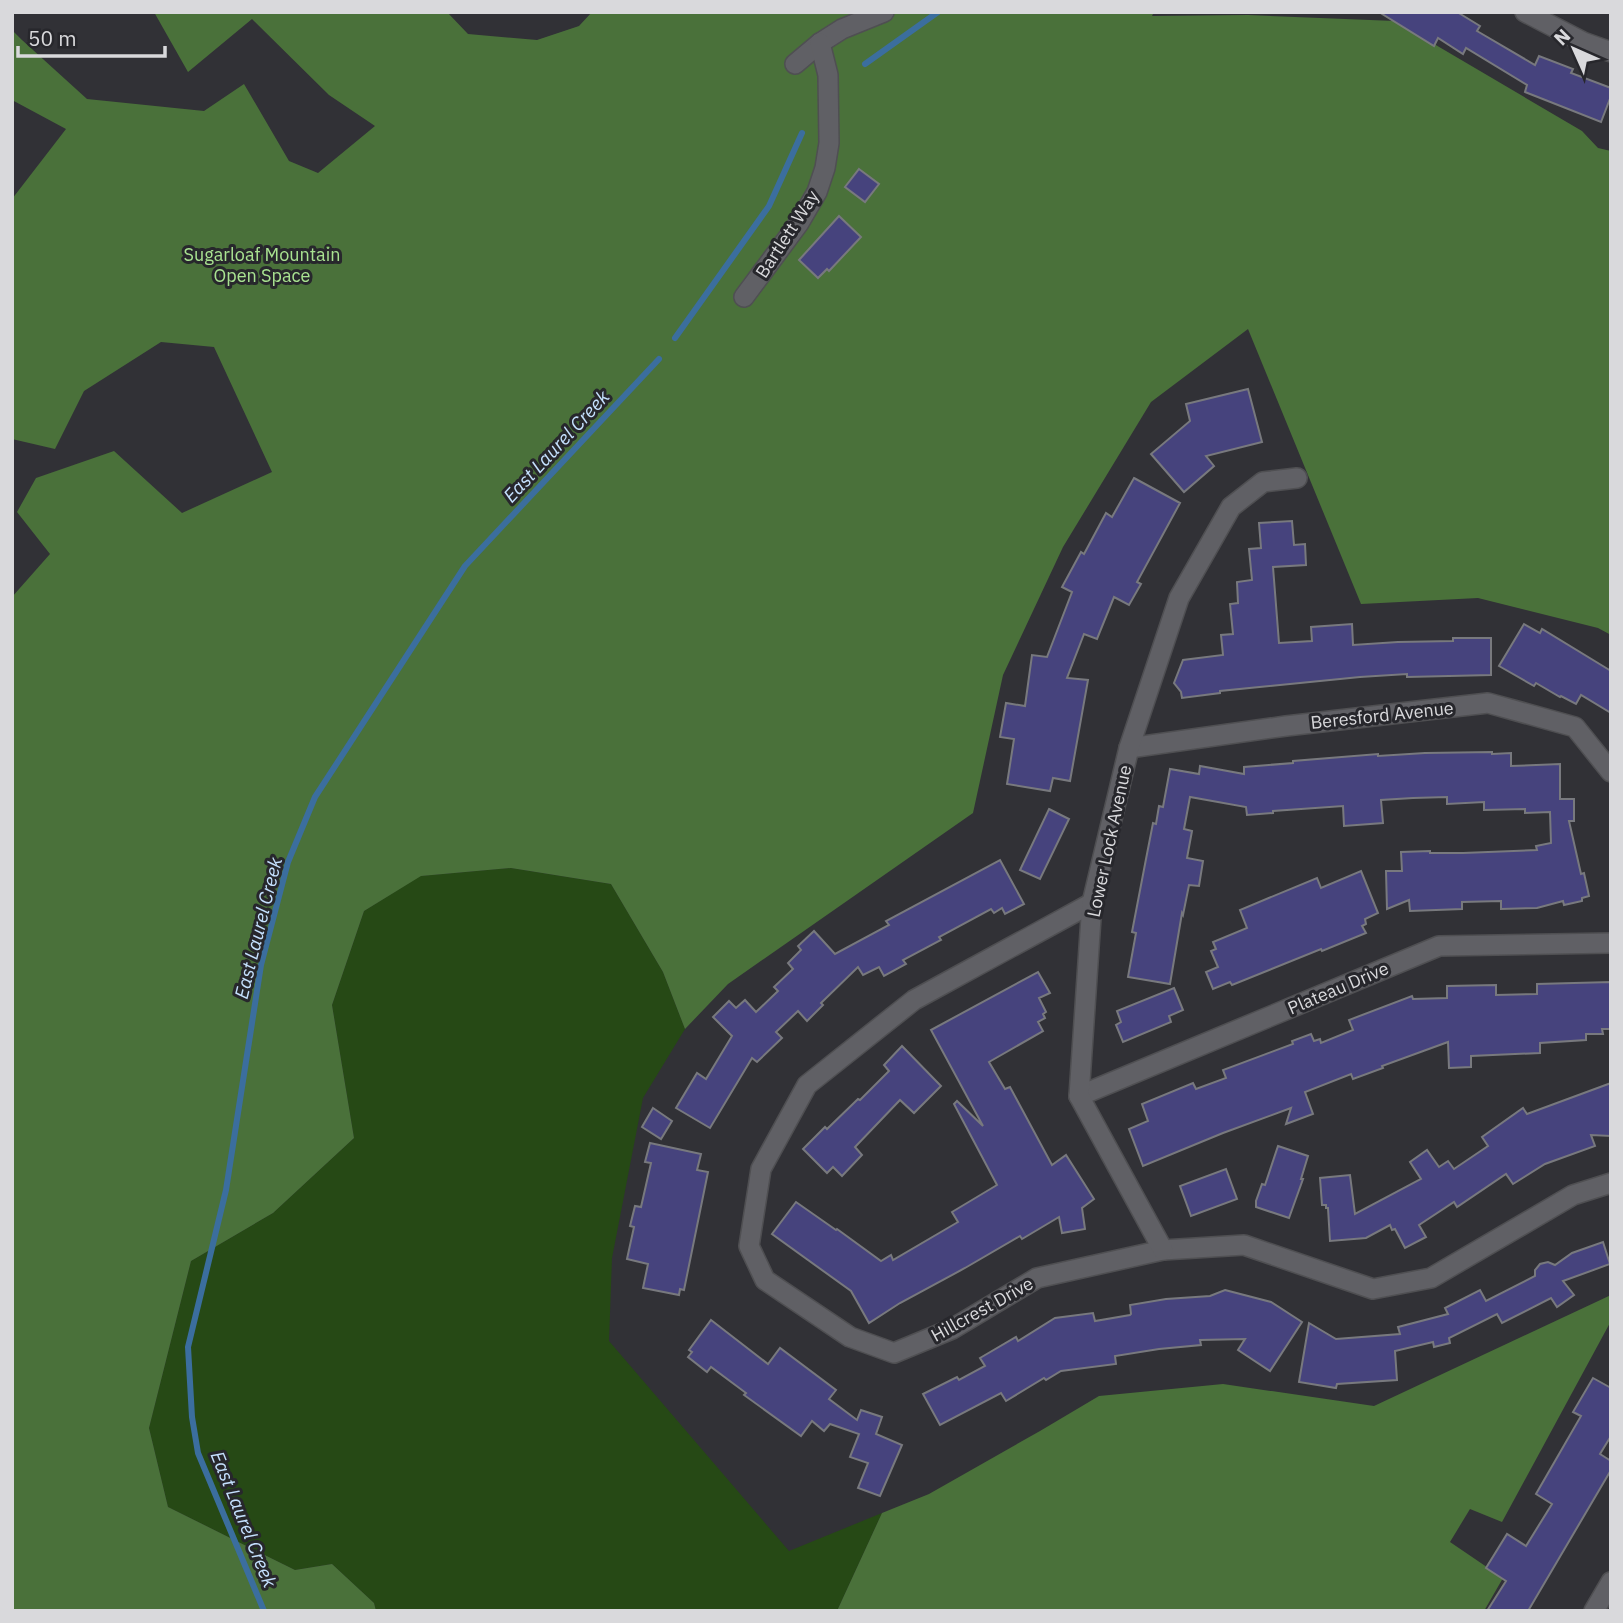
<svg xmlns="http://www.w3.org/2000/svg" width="1623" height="1623" font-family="'IBM Plex Sans',sans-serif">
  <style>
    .green { fill: #264915 }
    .forest { fill: #4a713a }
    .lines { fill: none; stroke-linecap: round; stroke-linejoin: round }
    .stream { stroke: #3b6e9e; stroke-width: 6 }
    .building { fill: #46437d; stroke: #78797e; stroke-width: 2 }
    .minor-casing { stroke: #4f4f52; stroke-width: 22 }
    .minor { stroke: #606065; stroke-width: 19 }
    .labels { text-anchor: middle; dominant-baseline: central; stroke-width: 6; stroke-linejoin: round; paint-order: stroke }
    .street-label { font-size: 18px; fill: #d9d9dc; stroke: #27272c }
    .park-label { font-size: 18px; fill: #a9e391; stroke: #27272c }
    .water-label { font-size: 19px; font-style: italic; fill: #c5e1fe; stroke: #27272c }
  </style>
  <rect width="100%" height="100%" fill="#313136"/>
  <path class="green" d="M511,868L611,884L663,972L685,1029L643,1098L612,1258L609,1341L789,1551L882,1513L837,1611H376L374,1603L332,1564L295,1570L168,1507L149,1428L191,1261L273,1213L354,1138L332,1005L364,911L420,876Z"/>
  <g class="forest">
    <path d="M154,12H447L468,34L537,40L579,26L592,12H1154L1152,16L1248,15L1395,21L1582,131L1598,148L1611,151V635L1598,628L1478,598L1361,604L1248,329L1151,402L1063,547L1003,675L973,813L728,984L685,1029L663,972L611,884L511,868L421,876L364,911L332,1005L354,1138L273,1213L191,1261L149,1428L168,1507L295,1570L332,1564L374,1603L376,1611H12V597L50,554L17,512L36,478L114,451L182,513L272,472L214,347L161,342L84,391L55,449L12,439V199L66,129L12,100V30L22,40L87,99L204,111L244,84L289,161L318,173L375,126L329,95L252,19L188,72Z"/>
    <path d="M1611,1295V1321L1502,1522L1470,1509L1450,1542L1503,1578L1484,1611H837L882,1513L929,1494L1040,1431L1099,1396L1223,1384L1374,1406Z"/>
  </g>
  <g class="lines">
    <g class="stream">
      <path d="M865,64L938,12"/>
      <path d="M675,338L769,206L802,133"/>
      <path d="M264,1611L198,1453L192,1417L188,1347L226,1190L261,965L288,862L315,797L465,566L659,359"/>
    </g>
  </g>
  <g class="building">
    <path d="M1379,12H1457L1480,26L1477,31L1535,65L1539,56L1573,69L1571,73L1611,88V96L1601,122L1525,92L1527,85L1466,48L1463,54L1438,38L1434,46Z"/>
    <path d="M859,169L879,184L865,202L845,187Z"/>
    <path d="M839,216L861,237L829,271L827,269L818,278L799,260Z"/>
    <path d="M1248,389L1262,442L1206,456L1214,466L1184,492L1151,454L1190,421L1186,404Z"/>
    <path d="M1134,478L1180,503L1137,582L1141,584L1129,605L1114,597L1097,639L1084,634L1067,678L1088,680L1070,781L1053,778L1050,791L1007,784L1014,739L1000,737L1006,703L1025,706L1032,655L1047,657L1072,592L1062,587L1081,552L1084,554L1106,513L1112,517Z"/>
    <path d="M1292,521L1294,545L1305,544L1306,565L1273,567L1279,643L1312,641L1311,627L1352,624L1353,645L1398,642L1453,641V638H1491V675L1407,677V674L1360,677L1220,691V693L1182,698L1181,692L1174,683L1183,660L1223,655L1221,635L1233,634L1230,604L1238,603L1237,582L1252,580L1249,549L1261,548L1259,523Z"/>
    <path d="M1524,624L1540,633L1542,629L1611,671V713L1581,695L1576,704L1561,696L1560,697L1536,683L1534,686L1499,666Z"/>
    <path d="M1492,752V754L1511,753V766L1560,764V799H1574V821H1569L1581,874L1584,873L1589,896L1582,898V901L1564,905L1563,901L1537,908L1501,909V901L1462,902V909L1410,911L1409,900L1387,909L1386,871H1402L1401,852L1430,851V853H1463L1537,850L1536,846L1551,843L1550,812L1525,813V809L1484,810V802L1447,804V797L1413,798L1381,800L1383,823L1344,826L1343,806L1273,811V813L1247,815L1246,807L1190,797L1184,829L1192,831L1187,858L1203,861L1199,886L1189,885L1183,915L1182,913L1170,984L1128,977L1136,933L1132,932L1146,859L1153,823L1156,824L1159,806L1163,807L1170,769L1199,774L1200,766L1244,774V767L1293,763V761L1378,754V756L1425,753Z"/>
    <path d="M1049,809L1069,819L1040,879L1020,870Z"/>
    <path d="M1000,860L1024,904L1005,914L1002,908L994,913L991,909L939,937L941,940L903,960L906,964L884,976L879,967L863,975L858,967L821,1003L823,1005L807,1021L798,1011L776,1032L782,1038L757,1062L752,1058L710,1128L676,1108L697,1073L706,1079L732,1036L713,1017L729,1001L736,1008L745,1000L756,1012L778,991L774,987L793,969L788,963L801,950L798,946L814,931L835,954L889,925L886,921Z"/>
    <path d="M1361,871L1378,913L1365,919L1366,924L1362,926L1366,933L1322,951L1321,949L1232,985L1230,982L1213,989L1206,972L1218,967L1211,951L1216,949L1213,942L1247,928L1240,910L1317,878L1321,888Z"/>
    <path d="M1038,972L1050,993L1039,998L1046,1012L1043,1014L1045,1018L1038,1022L1043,1031L989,1062L1005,1089L1010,1087L1052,1165L1066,1155L1094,1199L1082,1208L1085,1229L1062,1233L1059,1217L1022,1239L1020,1236L965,1268L900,1303L869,1323L851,1291L772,1234L796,1202L836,1230L837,1229L881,1261L891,1255L893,1260L958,1222L952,1212L997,1185L954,1104L957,1101L983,1126L931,1030Z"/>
    <path d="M1611,982V1029H1602L1603,1034H1586V1040L1540,1043V1053L1471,1056V1067L1449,1068L1448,1042L1382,1066L1383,1068L1353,1079L1351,1074L1305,1092L1313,1114L1286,1124L1291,1108L1223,1133L1143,1166L1129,1129L1148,1121L1142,1104L1193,1083L1196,1089L1226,1078L1223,1070L1293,1044L1292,1041L1311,1034L1314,1041L1320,1039L1321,1043L1353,1030L1349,1020L1412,996L1413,999L1447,998V986L1496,985V995L1537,994V984Z"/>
    <path d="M1174,988L1183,1010L1169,1016L1171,1022L1123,1042L1116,1025L1121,1022L1117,1011Z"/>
    <path d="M902,1046L941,1086L914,1113L900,1100L855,1147L862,1155L842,1176L833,1167L827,1173L803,1149L825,1127L827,1129L858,1099L860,1100L889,1071L884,1065Z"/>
    <path d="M1611,1083V1136L1591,1135L1595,1146L1545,1164L1513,1184L1506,1174L1457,1207L1454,1202L1419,1225L1426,1237L1405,1248L1395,1229L1392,1230L1390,1225L1366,1238L1330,1241L1328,1208H1326V1205H1322L1320,1178L1350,1175L1355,1214L1421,1179L1410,1162L1427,1150L1439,1167L1448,1161L1454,1169L1488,1146L1482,1137L1523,1108L1527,1114Z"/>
    <path d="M653,1108L672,1121L661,1139L642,1127Z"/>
    <path d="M650,1143L701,1154L697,1170L708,1172L684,1290L680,1289L679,1295L643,1288L648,1264L627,1259L634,1227L630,1226L635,1206L641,1207L651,1163L645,1162Z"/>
    <path d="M1278,1146L1308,1156L1301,1179H1303L1289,1218L1256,1207V1201L1262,1184L1265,1185Z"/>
    <path d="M1226,1169L1237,1199L1191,1216L1180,1186Z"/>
    <path d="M1603,1242L1610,1264L1563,1281L1574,1295L1557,1307L1551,1298L1502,1323L1497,1314L1449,1338L1450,1343L1434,1347L1433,1342L1395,1351L1397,1380L1337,1384L1336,1388L1299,1382L1309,1323L1336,1339L1400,1334L1398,1327L1448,1314L1445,1308L1480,1290L1486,1301L1535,1276V1270L1540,1264L1548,1262L1555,1265L1572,1253Z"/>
    <path d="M1225,1290L1271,1302L1302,1322L1270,1371L1238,1350L1245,1339L1200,1340L1201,1345L1159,1349L1115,1356L1116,1364L1061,1371L1046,1380L1044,1378L1006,1401L1001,1393L940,1425L923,1394L957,1377L959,1380L985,1366L980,1358L1016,1337L1018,1341L1055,1318L1093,1313L1095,1321L1130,1315L1131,1314L1130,1305L1166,1299L1210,1296Z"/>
    <path d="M711,1320L768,1364L780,1348L836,1390L829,1399L857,1420L861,1410L882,1417L876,1434L902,1445L880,1496L858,1488L868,1463L850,1457L859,1434L830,1424L824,1431L812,1421L801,1436L744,1395L746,1393L711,1367L707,1372L688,1357L692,1352L689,1350Z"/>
    <path d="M1593,1378L1611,1388V1436L1600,1454L1611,1461V1470L1528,1611H1487L1506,1581L1486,1568L1507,1534L1526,1546L1552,1504L1536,1494L1581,1416L1573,1412Z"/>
  </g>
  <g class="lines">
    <defs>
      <g id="minor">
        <path d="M1525,12L1583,42L1611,52"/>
        <path d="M795,64L820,43L842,29L884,12"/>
        <path d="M744,297L799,223L817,192L825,168L829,143L828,75L820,43"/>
        <path d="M1129,748L1286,726L1488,703L1575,727L1611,772"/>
        <path d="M1092,903L914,1000L807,1085L761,1169L749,1246L765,1280L850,1337L894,1353L952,1329L1037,1278L1163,1250L1244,1245L1373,1289L1431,1278L1573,1195L1611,1183"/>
        <path d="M1079,1096L1439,946L1611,943"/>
        <path d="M1163,1250L1079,1096L1092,903L1129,748L1179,598L1231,507L1263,482L1297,478"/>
        <path d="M1594,1611L1611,1582"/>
      </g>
    </defs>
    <use href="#minor" class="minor-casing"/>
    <use href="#minor" class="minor"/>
  </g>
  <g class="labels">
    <g class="street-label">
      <text transform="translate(787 234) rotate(-57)">Bartlett Way</text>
      <text transform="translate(1382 715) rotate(-6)">Beresford Avenue</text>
      <text transform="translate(1109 841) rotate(-78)">Lower Lock Avenue</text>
      <text transform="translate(1338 988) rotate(-23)">Plateau Drive</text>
      <text transform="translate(982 1309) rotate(-29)">Hillcrest Drive</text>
    </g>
    <g class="park-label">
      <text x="262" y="254">Sugarloaf Mountain<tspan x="262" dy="21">Open Space</tspan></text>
    </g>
    <g class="water-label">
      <text transform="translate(556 446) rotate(-47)">East Laurel Creek</text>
      <text transform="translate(258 928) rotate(-76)">East Laurel Creek</text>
      <text transform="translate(244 1519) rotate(68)">East Laurel Creek</text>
    </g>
  </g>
  <rect width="1623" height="1623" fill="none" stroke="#d9d9dc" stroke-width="28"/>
  <g transform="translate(1574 49) rotate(315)" stroke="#27272c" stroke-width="5" paint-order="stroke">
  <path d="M0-5L12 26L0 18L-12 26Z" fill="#d9d9dc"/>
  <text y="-10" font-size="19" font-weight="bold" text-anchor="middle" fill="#d9d9dc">N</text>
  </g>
  <path d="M18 46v10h147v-10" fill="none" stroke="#d9d9dc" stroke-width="3.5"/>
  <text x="28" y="46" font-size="21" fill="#d9d9dc" stroke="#27272c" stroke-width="5" paint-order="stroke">50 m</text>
</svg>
